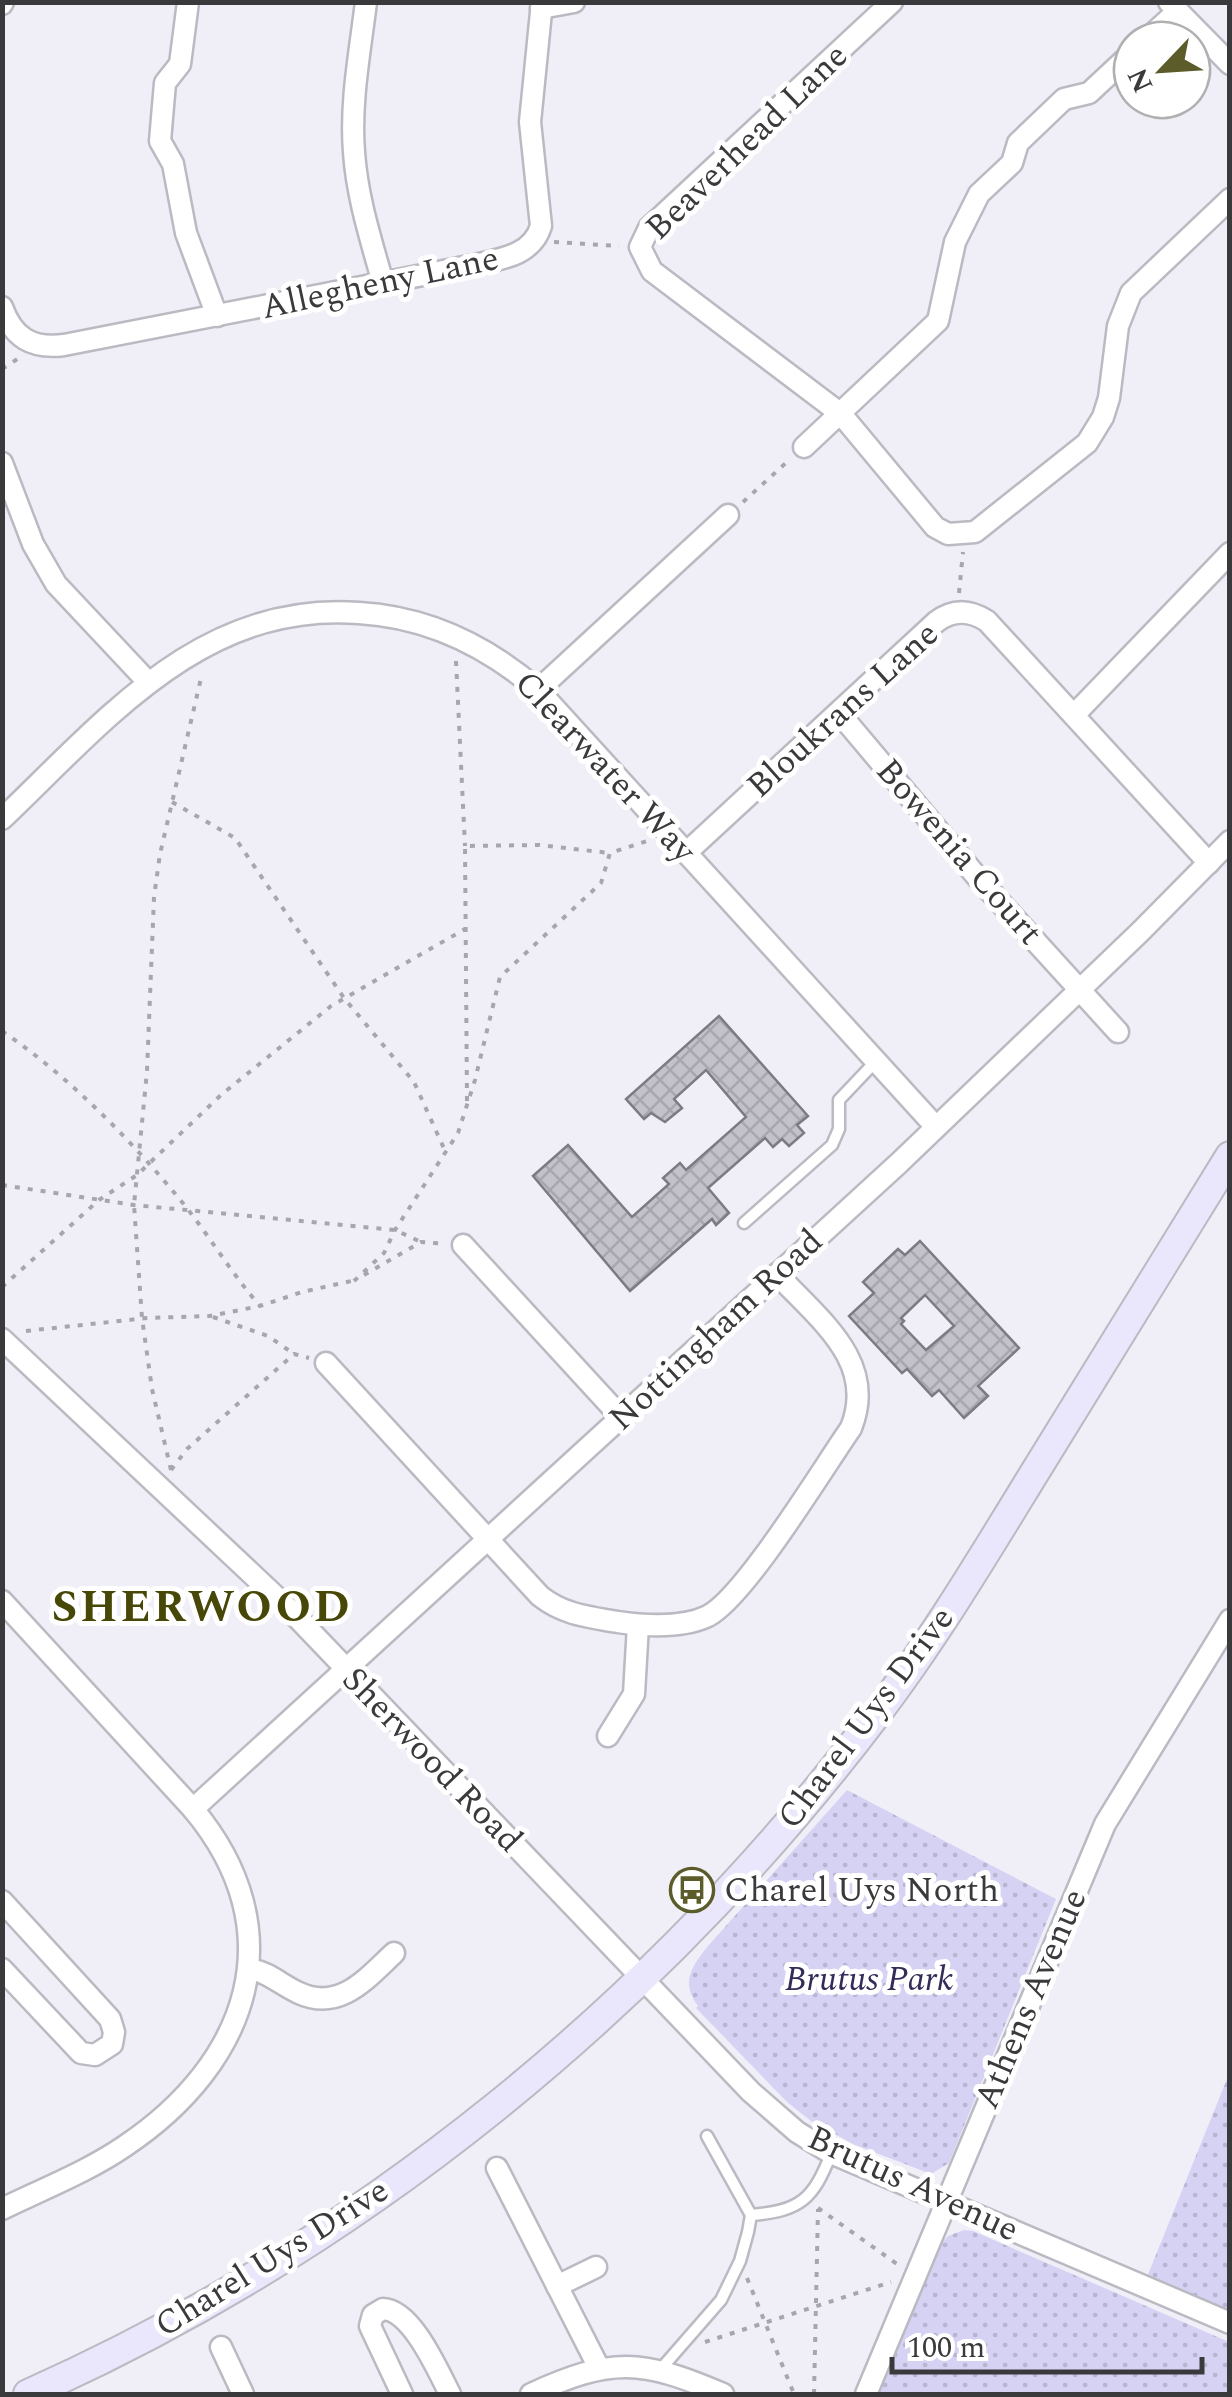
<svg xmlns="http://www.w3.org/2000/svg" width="1232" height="2397" font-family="Spectral,serif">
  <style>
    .grass { fill: url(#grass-dots) }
    .building { fill: url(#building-cross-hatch); stroke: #7b7b82; stroke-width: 2.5; fill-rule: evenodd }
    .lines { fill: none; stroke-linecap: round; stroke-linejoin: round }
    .service-casing { stroke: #babac2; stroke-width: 15 }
    .minor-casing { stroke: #babac2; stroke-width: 25 }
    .secondary-casing { stroke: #babac2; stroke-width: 32 }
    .path { stroke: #a7a6ad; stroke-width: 4; stroke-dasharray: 5 8; stroke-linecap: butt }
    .service { stroke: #fff; stroke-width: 10 }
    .minor { stroke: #fff; stroke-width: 20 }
    .secondary { stroke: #eae7fc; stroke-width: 28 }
    .labels { text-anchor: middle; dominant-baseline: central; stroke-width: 10; stroke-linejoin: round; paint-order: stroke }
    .street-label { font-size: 35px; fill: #3a3a3d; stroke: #fff }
    .poi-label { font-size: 35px; fill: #3a3a3d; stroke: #fff; text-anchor: start }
    .park-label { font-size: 35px; font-style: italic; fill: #342b58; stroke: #fff }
    .district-label { font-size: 45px; font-weight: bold; letter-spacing: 2.5px; fill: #474707; stroke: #fff }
  </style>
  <defs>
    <pattern id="grass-dots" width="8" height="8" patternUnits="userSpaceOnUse" patternTransform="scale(2.5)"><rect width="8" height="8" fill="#d6d2f4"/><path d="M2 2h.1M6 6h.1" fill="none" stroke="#b8b5d2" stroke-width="1.8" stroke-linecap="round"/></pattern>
    <pattern id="building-cross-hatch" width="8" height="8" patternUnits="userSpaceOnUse" patternTransform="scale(2.5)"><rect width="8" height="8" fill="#c3c2cb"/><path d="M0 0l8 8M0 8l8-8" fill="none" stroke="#a8a7af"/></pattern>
  </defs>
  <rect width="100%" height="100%" fill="#f0eff8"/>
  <g class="grass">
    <path d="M847,1790L1056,1899L949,2163L931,2174L853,2144L811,2121L787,2102L696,2008L698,2006C680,1982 692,1966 708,1946Z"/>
    <path d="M1229,2074V2312L1147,2277Z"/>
    <path d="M964,2230L973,2231L1229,2342V2394H876L937,2249L948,2236Z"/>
  </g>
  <g class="building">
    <path d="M719,1016L808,1116L797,1125L804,1133L789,1146L782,1139L773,1147L765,1138L708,1188L729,1213L716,1225L712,1219L630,1291L533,1176L568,1145L632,1217L669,1184L663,1178L680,1163L686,1170L746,1117L706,1070L674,1099L682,1108L665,1122L651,1113L644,1119L626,1099Z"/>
    <path d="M920,1241L1019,1348L978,1386L988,1396L964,1418L939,1390L932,1396L907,1369L902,1373L849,1316L874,1293L863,1282L898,1249L905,1255ZM925,1295L954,1326L926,1350L901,1324L904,1321L901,1318Z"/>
  </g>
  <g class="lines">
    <defs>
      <g id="service">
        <path d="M744,1223L832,1145L839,1129V1100L876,1061"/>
        <path d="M751,2215C801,2211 813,2199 831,2154"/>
        <path d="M660,2370L721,2300L740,2261L748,2232L751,2215L707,2136"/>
      </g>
      <g id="minor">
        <path d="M188,2L180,64L165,83L160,141L173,164L186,233L217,316"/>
        <path d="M366,2C360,52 350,102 354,152C357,197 371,240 383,283"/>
        <path d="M892,2L649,228L640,247L652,271L841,414L935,527L948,534L975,532L1087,443L1103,417L1109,398L1118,326L1131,293L1230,199"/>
        <path d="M1169,2L1230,64"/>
        <path d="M2,4L3,2"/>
        <path d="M541,8L574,2"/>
        <path d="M1146,40L1178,11"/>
        <path d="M2,307C13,338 32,349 64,345L474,265C500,259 532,256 541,226L530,122L542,2"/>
        <path d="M804,447L938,321L955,242L979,194L1012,163L1018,143L1064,99L1089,93L1132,53"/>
        <path d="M2,463L33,544L56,584L148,682"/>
        <path d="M538,690L728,515"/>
        <path d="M840,714L978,878L1118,1032"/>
        <path d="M1074,715L1230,553"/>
        <path d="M2,819C106,720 202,601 359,613C428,617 487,646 538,690L936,1127"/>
        <path d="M686,853L936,622C953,609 970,610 987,621L1209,863"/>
        <path d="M463,1245L621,1417"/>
        <path d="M2,1339L289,1609L751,2092L797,2132L831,2153L1230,2323"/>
        <path d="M326,1363L540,1596C564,1615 589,1617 618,1622C645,1626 683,1628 708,1616C745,1597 823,1468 851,1428C878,1361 818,1319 777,1274"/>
        <path d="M2,1601L193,1809C295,1931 249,2063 125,2146C87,2172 43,2189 2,2209"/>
        <path d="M608,1736L634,1694L638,1625"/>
        <path d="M193,1809L899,1163L1140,932L1230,841"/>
        <path d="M2,1901L110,2019L114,2032L112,2044L95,2055L81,2053L2,1969"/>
        <path d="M249,1969C269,1972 281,1985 299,1993C340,2012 367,1978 394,1953"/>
        <path d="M497,2168L599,2368"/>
        <path d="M557,2286L596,2267"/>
        <path d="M221,2347L243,2394"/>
        <path d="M402,2394L370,2326L373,2315L383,2309C412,2310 438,2371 450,2394"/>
        <path d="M531,2394C612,2357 641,2359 723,2394"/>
        <path d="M866,2394L1105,1824L1230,1620"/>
      </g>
      <path id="secondary" d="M28,2394C361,2246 655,2006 875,1716C934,1639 984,1555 1035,1472C1100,1367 1165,1262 1230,1156"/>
    </defs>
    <use href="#service" class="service-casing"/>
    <use href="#minor" class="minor-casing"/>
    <use href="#secondary" class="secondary-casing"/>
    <g class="path">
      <path d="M554,242L619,246"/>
      <path d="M2,369L19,358"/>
      <path d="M743,502L788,461"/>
      <path d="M959,593L963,552"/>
      <path d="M456,661L465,846"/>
      <path d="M172,802L235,838L344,998L414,1082L446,1153"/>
      <path d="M2,1031C71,1078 134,1143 186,1207C212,1240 232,1274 260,1306"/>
      <path d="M467,1101L465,846L539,845L610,853"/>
      <path d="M2,1185L134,1205L395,1230L421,1242"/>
      <path d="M364,1275L421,1242L446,1244"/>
      <path d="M354,1281L384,1253L395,1230L458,1133L475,1080L500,977L601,883L610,853L650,840"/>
      <path d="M2,1287L99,1200L137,1175L221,1095L331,1006L465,929"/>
      <path d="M213,1317L268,1336L294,1354"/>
      <path d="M26,1331L147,1318L210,1316L260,1306L302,1292L356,1280"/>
      <path d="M171,1470L152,1389L142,1318L134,1205L147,1071L154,897L160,854L202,674"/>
      <path d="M171,1470L187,1449L294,1354L309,1358"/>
      <path d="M818,2208L897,2264"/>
      <path d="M747,2278L794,2394"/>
      <path d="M705,2342L891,2282"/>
      <path d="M814,2394L818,2209"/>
    </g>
    <use href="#service" class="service"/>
    <use href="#minor" class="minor"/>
    <use href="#secondary" class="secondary"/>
  </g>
  <defs>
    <symbol id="bus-ring" viewBox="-11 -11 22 22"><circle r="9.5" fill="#fff" stroke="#5b5c2a" stroke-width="1.5"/><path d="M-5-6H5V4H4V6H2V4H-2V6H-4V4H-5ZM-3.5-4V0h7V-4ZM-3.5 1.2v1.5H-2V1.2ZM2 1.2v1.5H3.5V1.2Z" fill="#5b5c2a"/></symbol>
  </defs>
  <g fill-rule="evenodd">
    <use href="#bus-ring" x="667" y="1865" width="50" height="50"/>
  </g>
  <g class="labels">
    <g class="street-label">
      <text transform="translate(747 142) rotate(-44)">Beaverhead Lane</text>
      <text transform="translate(380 283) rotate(-12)">Allegheny Lane</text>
      <text transform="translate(843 710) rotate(-42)">Bloukrans Lane</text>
      <text transform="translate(605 767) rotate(47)">Clearwater Way</text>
      <text transform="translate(959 852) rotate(49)">Bowenia Court</text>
      <text transform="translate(716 1330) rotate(-43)">Nottingham Road</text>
      <text transform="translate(866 1718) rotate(-53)">Charel Uys Drive</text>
      <text transform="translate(432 1760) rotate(46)">Sherwood Road</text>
      <text transform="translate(1031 1999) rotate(-67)">Athens Avenue</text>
      <text transform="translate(913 2184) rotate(25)">Brutus Avenue</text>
      <text transform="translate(272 2258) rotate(-32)">Charel Uys Drive</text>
    </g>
    <g class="poi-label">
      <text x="724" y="1890">Charel Uys North</text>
    </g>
    <g class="park-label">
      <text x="869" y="1979">Brutus Park</text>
    </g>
    <g class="district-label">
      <text x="202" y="1607">SHERWOOD</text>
    </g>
  </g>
  <rect width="1232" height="2397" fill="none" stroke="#3a3a3d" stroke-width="10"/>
  <g transform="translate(1162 70) rotate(245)"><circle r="48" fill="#ffffff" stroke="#b0b0b1" stroke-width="2.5"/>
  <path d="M0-8L18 38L0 25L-18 38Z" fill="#5b5c2a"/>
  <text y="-15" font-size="28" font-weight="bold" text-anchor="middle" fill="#3a3a3d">N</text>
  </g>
  <path d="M892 2357v15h310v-15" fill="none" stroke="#3a3a3d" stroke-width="5"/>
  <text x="907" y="2357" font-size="30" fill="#3a3a3d" stroke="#ffffff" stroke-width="8" paint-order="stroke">100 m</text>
</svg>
